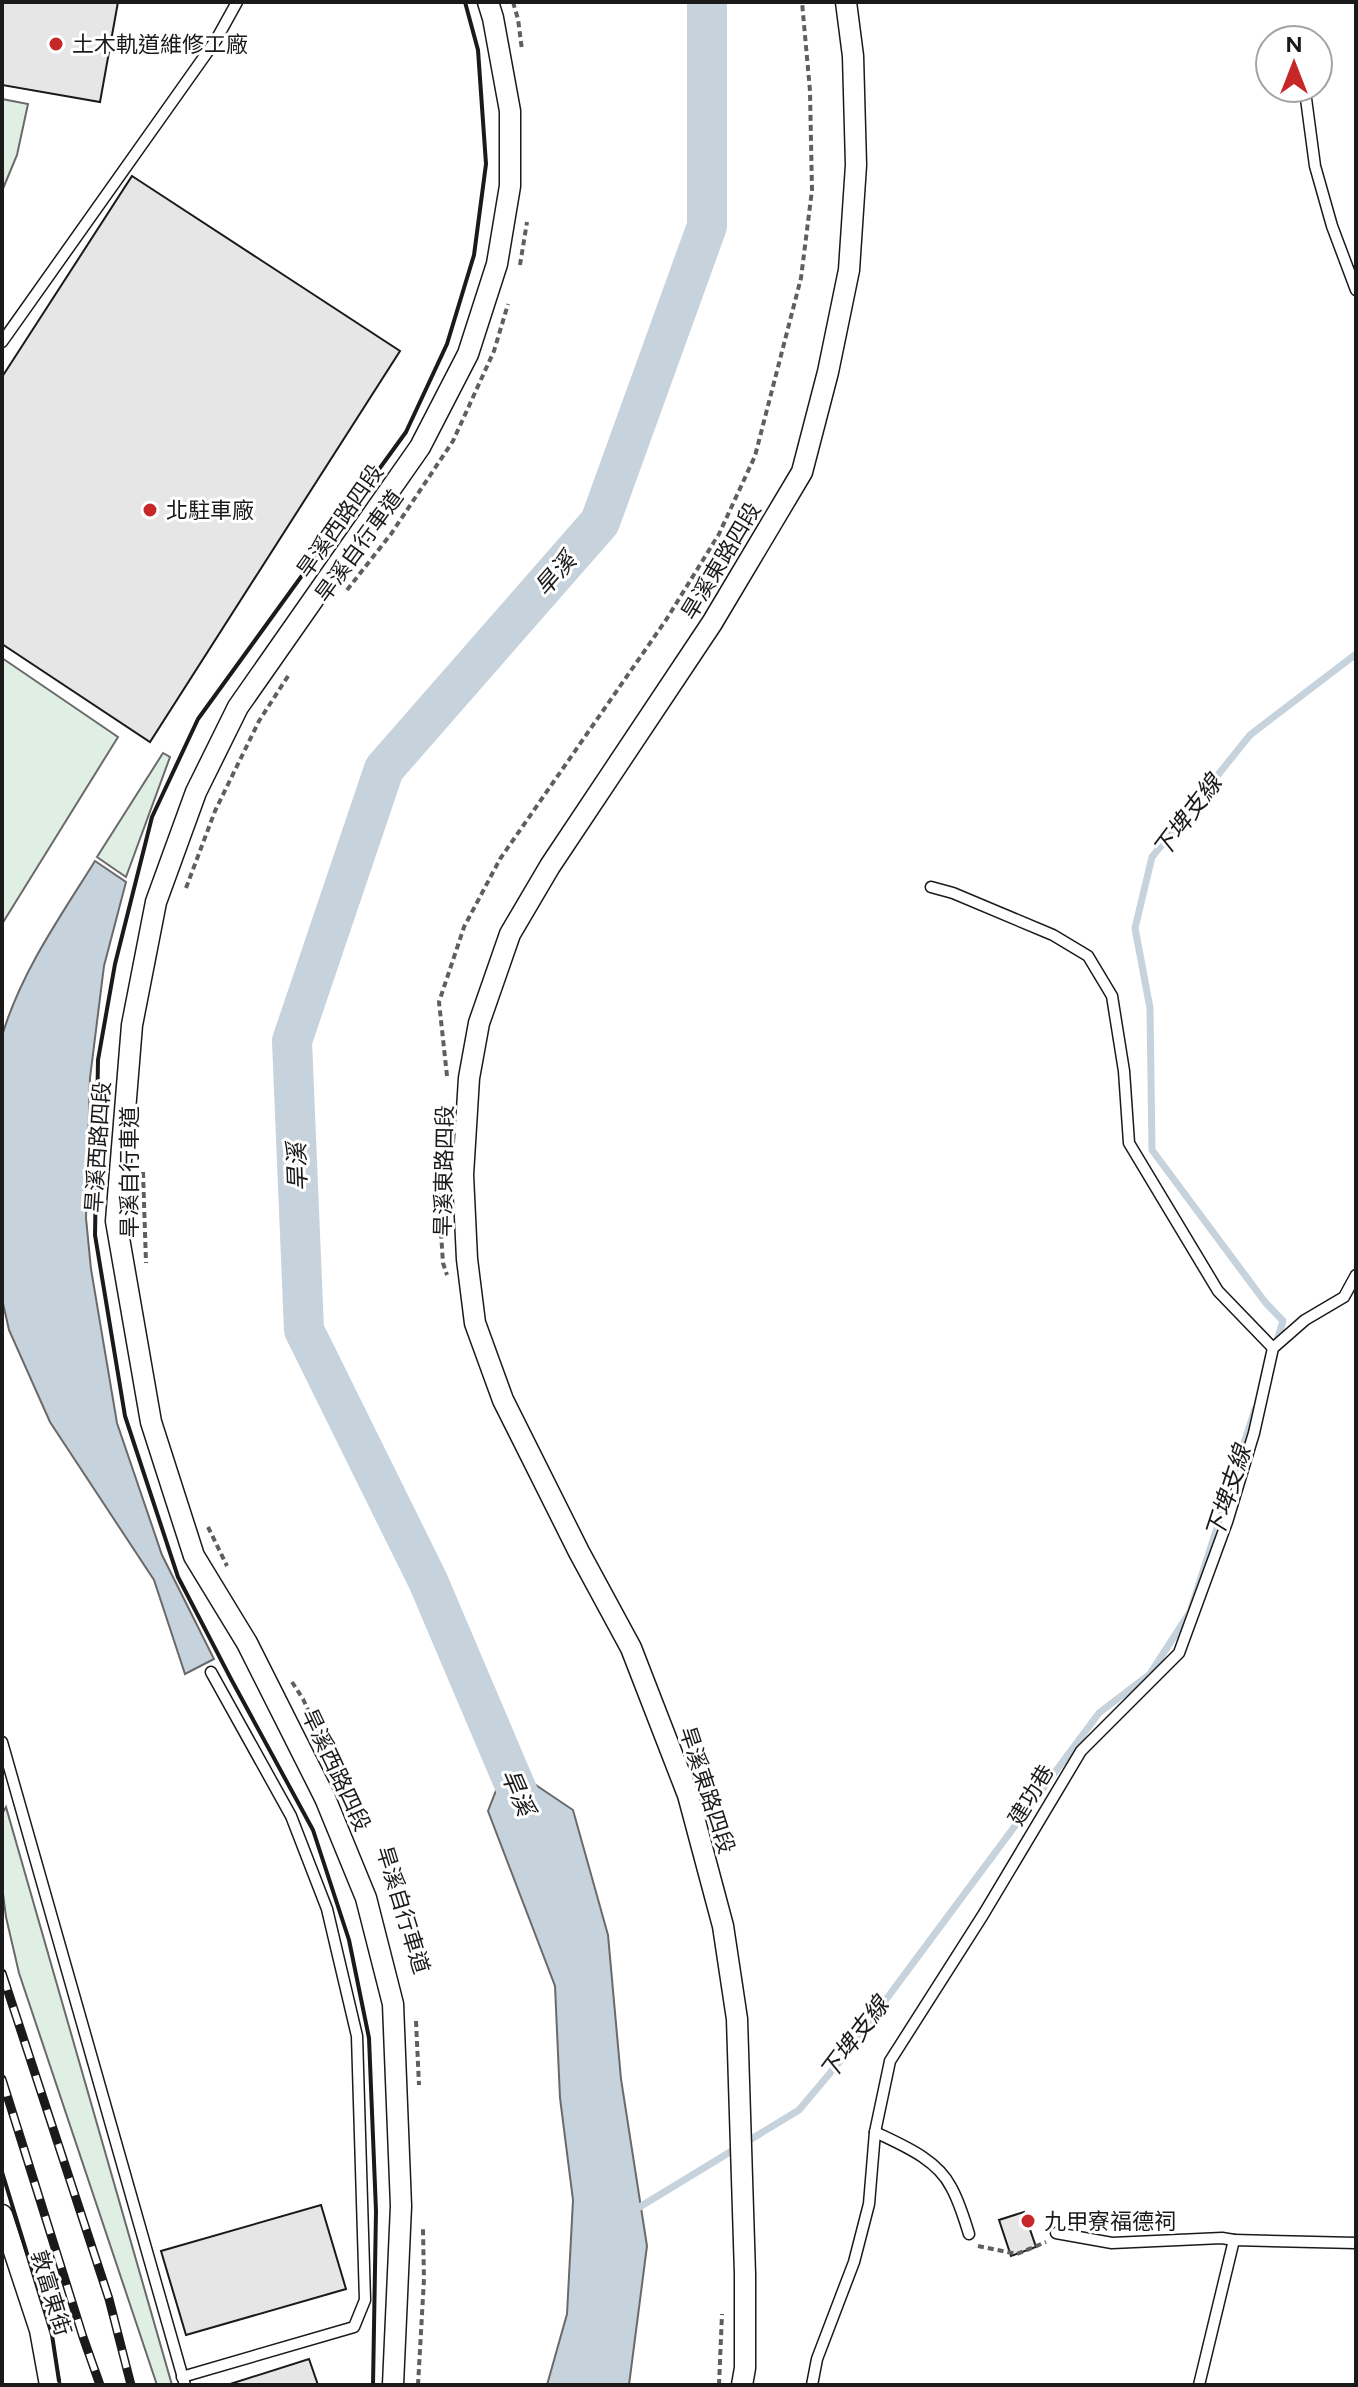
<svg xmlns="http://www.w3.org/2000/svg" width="1358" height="2387" font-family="Figtree,'Noto Sans TC',sans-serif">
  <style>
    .green { fill: #e0efe3; stroke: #6a6a6a; stroke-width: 2 }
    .water { fill: #c6d2dc; stroke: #6a6a6a; stroke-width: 2 }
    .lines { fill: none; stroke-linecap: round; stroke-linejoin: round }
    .stream { stroke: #c6d2dc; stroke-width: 7 }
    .river { stroke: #c6d2dc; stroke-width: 40 }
    .building { fill: #e6e6e6; stroke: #1a1a1a; stroke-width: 2 }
    .lane-casing { stroke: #1a1a1a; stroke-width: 13 }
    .street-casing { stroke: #1a1a1a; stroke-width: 23 }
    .path { stroke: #5f5f5f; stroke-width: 4; stroke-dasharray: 6 4; stroke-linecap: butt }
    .lane { stroke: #fff; stroke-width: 10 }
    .street { stroke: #fff; stroke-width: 20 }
    .rail-casing { stroke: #1a1a1a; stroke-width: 9 }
    .rail { stroke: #fff; stroke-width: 6; stroke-dasharray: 18; stroke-linecap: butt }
    .wall { stroke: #1a1a1a; stroke-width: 4 }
    .poi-dot { fill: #c62828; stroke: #fff; stroke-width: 3 }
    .labels { text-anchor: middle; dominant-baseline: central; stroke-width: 6; stroke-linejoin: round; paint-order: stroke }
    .poi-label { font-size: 22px; fill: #1a1a1a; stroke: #fff; text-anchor: start }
    .street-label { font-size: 22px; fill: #1a1a1a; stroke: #fff }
    .water-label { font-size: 24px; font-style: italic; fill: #1a1a1a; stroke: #fff }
  </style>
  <rect width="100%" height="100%" fill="#fff"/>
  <g class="green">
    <path d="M2,99L28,104L17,155L2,191Z"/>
    <path d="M2,658L118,737L2,924Z"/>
    <path d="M163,753L170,757L126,877L97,857Z"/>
    <path d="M6,1807L172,2385H157L19,1973L6,1917L2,1886V1814Z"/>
  </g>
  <g class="water">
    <path d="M95,861L126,882L104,966L90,1078L86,1218L91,1269L117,1423L162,1555L214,1659L185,1674L154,1580L50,1422L9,1330L2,1299V1036C21,972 60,917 95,861Z"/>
    <path d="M506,1765L573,1810L608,1935L621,2079L647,2246L629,2385H547L567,2314L573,2200L560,2098L555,1986L488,1811Z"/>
  </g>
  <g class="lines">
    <g class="stream">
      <path d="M1276,1344L1283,1321L1265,1302L1152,1150L1150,1008L1135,928L1152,857L1250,735L1356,654"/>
      <path d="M633,2211L799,2110L841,2060L1099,1713L1150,1674L1190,1612L1255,1409"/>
    </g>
    <path class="river" d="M527,1814L428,1581L304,1330L292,1041L384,769L600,522L707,226V2"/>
  </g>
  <g class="building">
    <path d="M2,2H118L100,102L2,85Z"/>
    <path d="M132,176L400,351L150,742L2,644V377Z"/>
    <path d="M321,2205L346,2289L186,2335L161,2251Z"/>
    <path d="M1024,2212L1036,2247L1011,2256L999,2220Z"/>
    <path d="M309,2359L318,2385H227Z"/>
  </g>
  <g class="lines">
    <defs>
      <g id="lane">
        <path d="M1305,91L1315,166L1332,226L1356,290"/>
        <path d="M2,342L216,40L237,2"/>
        <path d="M931,887L953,893L1053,935L1088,956L1112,996L1124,1071L1129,1143L1218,1291L1273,1348"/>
        <path d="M2,1742L185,2385"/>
        <path d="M875,2132C902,2145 937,2159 951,2187C959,2201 964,2218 969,2234"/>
        <path d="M1056,2233L1112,2243L1222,2238L1234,2240"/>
        <path d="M182,2377L354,2327L365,2300L357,2036L327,1909L291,1816L211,1672"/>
        <path d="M812,2385L817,2359L854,2262L869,2204L875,2132L890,2061L983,1915L1081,1751L1179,1653L1227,1522L1254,1433L1273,1348L1305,1320L1344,1297L1356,1275"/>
        <path d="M1199,2385L1234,2240L1356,2243"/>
      </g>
      <g id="street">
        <path d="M2,2215L40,2330L50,2385"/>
        <path d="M393,2385L401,2206L393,2004L366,1898L325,1798L247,1643L194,1556L151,1422L116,1221L132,1025L156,902L196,792L238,707L420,447L468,354L497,264L510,186V111L493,18L488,2"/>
        <path d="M742,2385L745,2368V2274L737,2019L723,1926L688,1795L631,1648L579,1552L503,1400L475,1323L467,1259L463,1175L469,1078L479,1023L510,934L550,866L712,623L802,472L828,372L849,270L856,165L853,56L846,2"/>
      </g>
    </defs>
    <use href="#lane" class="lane-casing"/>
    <use href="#street" class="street-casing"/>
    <g class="path">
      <path d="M513,2L518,19L522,50"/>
      <path d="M520,265L527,222"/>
      <path d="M347,590L391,534L453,441L494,351L508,304"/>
      <path d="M186,888L215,811L259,721L290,673"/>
      <path d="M447,1076L439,1002L464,927L500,859L666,620L719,534L755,456L801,278L812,190L810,91L802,2"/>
      <path d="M443,1133L438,1187L443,1263L447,1275"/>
      <path d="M143,1172L146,1263"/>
      <path d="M208,1527L227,1566"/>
      <path d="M292,1682L303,1699L326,1749"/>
      <path d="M416,2021L419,2085"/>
      <path d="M978,2246L1017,2254L1046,2242"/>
      <path d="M418,2385L424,2279L423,2229"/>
      <path d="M719,2385L722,2314"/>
    </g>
    <use href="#lane" class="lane"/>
    <use href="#street" class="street"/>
    <defs>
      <g id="rail">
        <path d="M2,1973L109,2299L131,2385"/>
        <path d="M2,2079L83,2337L100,2385"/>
      </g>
    </defs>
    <use href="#rail" class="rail-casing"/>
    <use href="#rail" class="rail"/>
    <g class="wall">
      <path d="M2,2172L52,2335L59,2381"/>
      <path d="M373,2385L376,2211L369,2038L349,1940L313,1830L231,1679L178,1577L125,1416L95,1235L98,1060L115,964L152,817L198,719L406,432L447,344L474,255L486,164L478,50L465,2"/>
    </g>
  </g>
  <g class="poi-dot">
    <circle cx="56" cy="44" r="8"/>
    <circle cx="150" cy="510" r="8"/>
    <circle cx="1028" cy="2221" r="8"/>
  </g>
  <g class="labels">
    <g class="poi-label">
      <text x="72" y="44">土木軌道維修工廠</text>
      <text x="166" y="510">北駐車廠</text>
      <text x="1044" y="2221">九甲寮福德祠</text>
    </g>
    <g class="street-label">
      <text transform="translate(340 521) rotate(-55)">旱溪西路四段</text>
      <text transform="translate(359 546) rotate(-54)">旱溪自行車道</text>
      <text transform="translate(721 561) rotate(-59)">旱溪東路四段</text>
      <text transform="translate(98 1147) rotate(-86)">旱溪西路四段</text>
      <text transform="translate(444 1171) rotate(-89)">旱溪東路四段</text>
      <text transform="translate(129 1172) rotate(-90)">旱溪自行車道</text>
      <text transform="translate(336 1770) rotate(65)">旱溪西路四段</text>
      <text transform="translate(707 1790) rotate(72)">旱溪東路四段</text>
      <text transform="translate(1031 1795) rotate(-59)">建功巷</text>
      <text transform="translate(403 1910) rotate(73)">旱溪自行車道</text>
      <text transform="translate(51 2293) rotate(73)">敦富東街</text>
    </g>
    <g class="water-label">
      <text transform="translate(555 574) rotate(-49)">旱溪</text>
      <text transform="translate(1187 816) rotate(-53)">下埤支線</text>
      <text transform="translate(297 1167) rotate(-92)">旱溪</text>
      <text transform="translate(1228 1492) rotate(-72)">下埤支線</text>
      <text transform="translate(518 1792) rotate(67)">旱溪</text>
      <text transform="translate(854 2038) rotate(-53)">下埤支線</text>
    </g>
  </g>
  <rect width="1358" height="2387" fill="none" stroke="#1a1a1a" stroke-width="8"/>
  <g transform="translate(1294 64)"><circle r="38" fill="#ffffff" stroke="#a3a3a3" stroke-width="2"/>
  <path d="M0-6L14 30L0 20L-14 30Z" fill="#c62828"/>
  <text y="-12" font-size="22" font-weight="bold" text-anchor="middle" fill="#1a1a1a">N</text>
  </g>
</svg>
